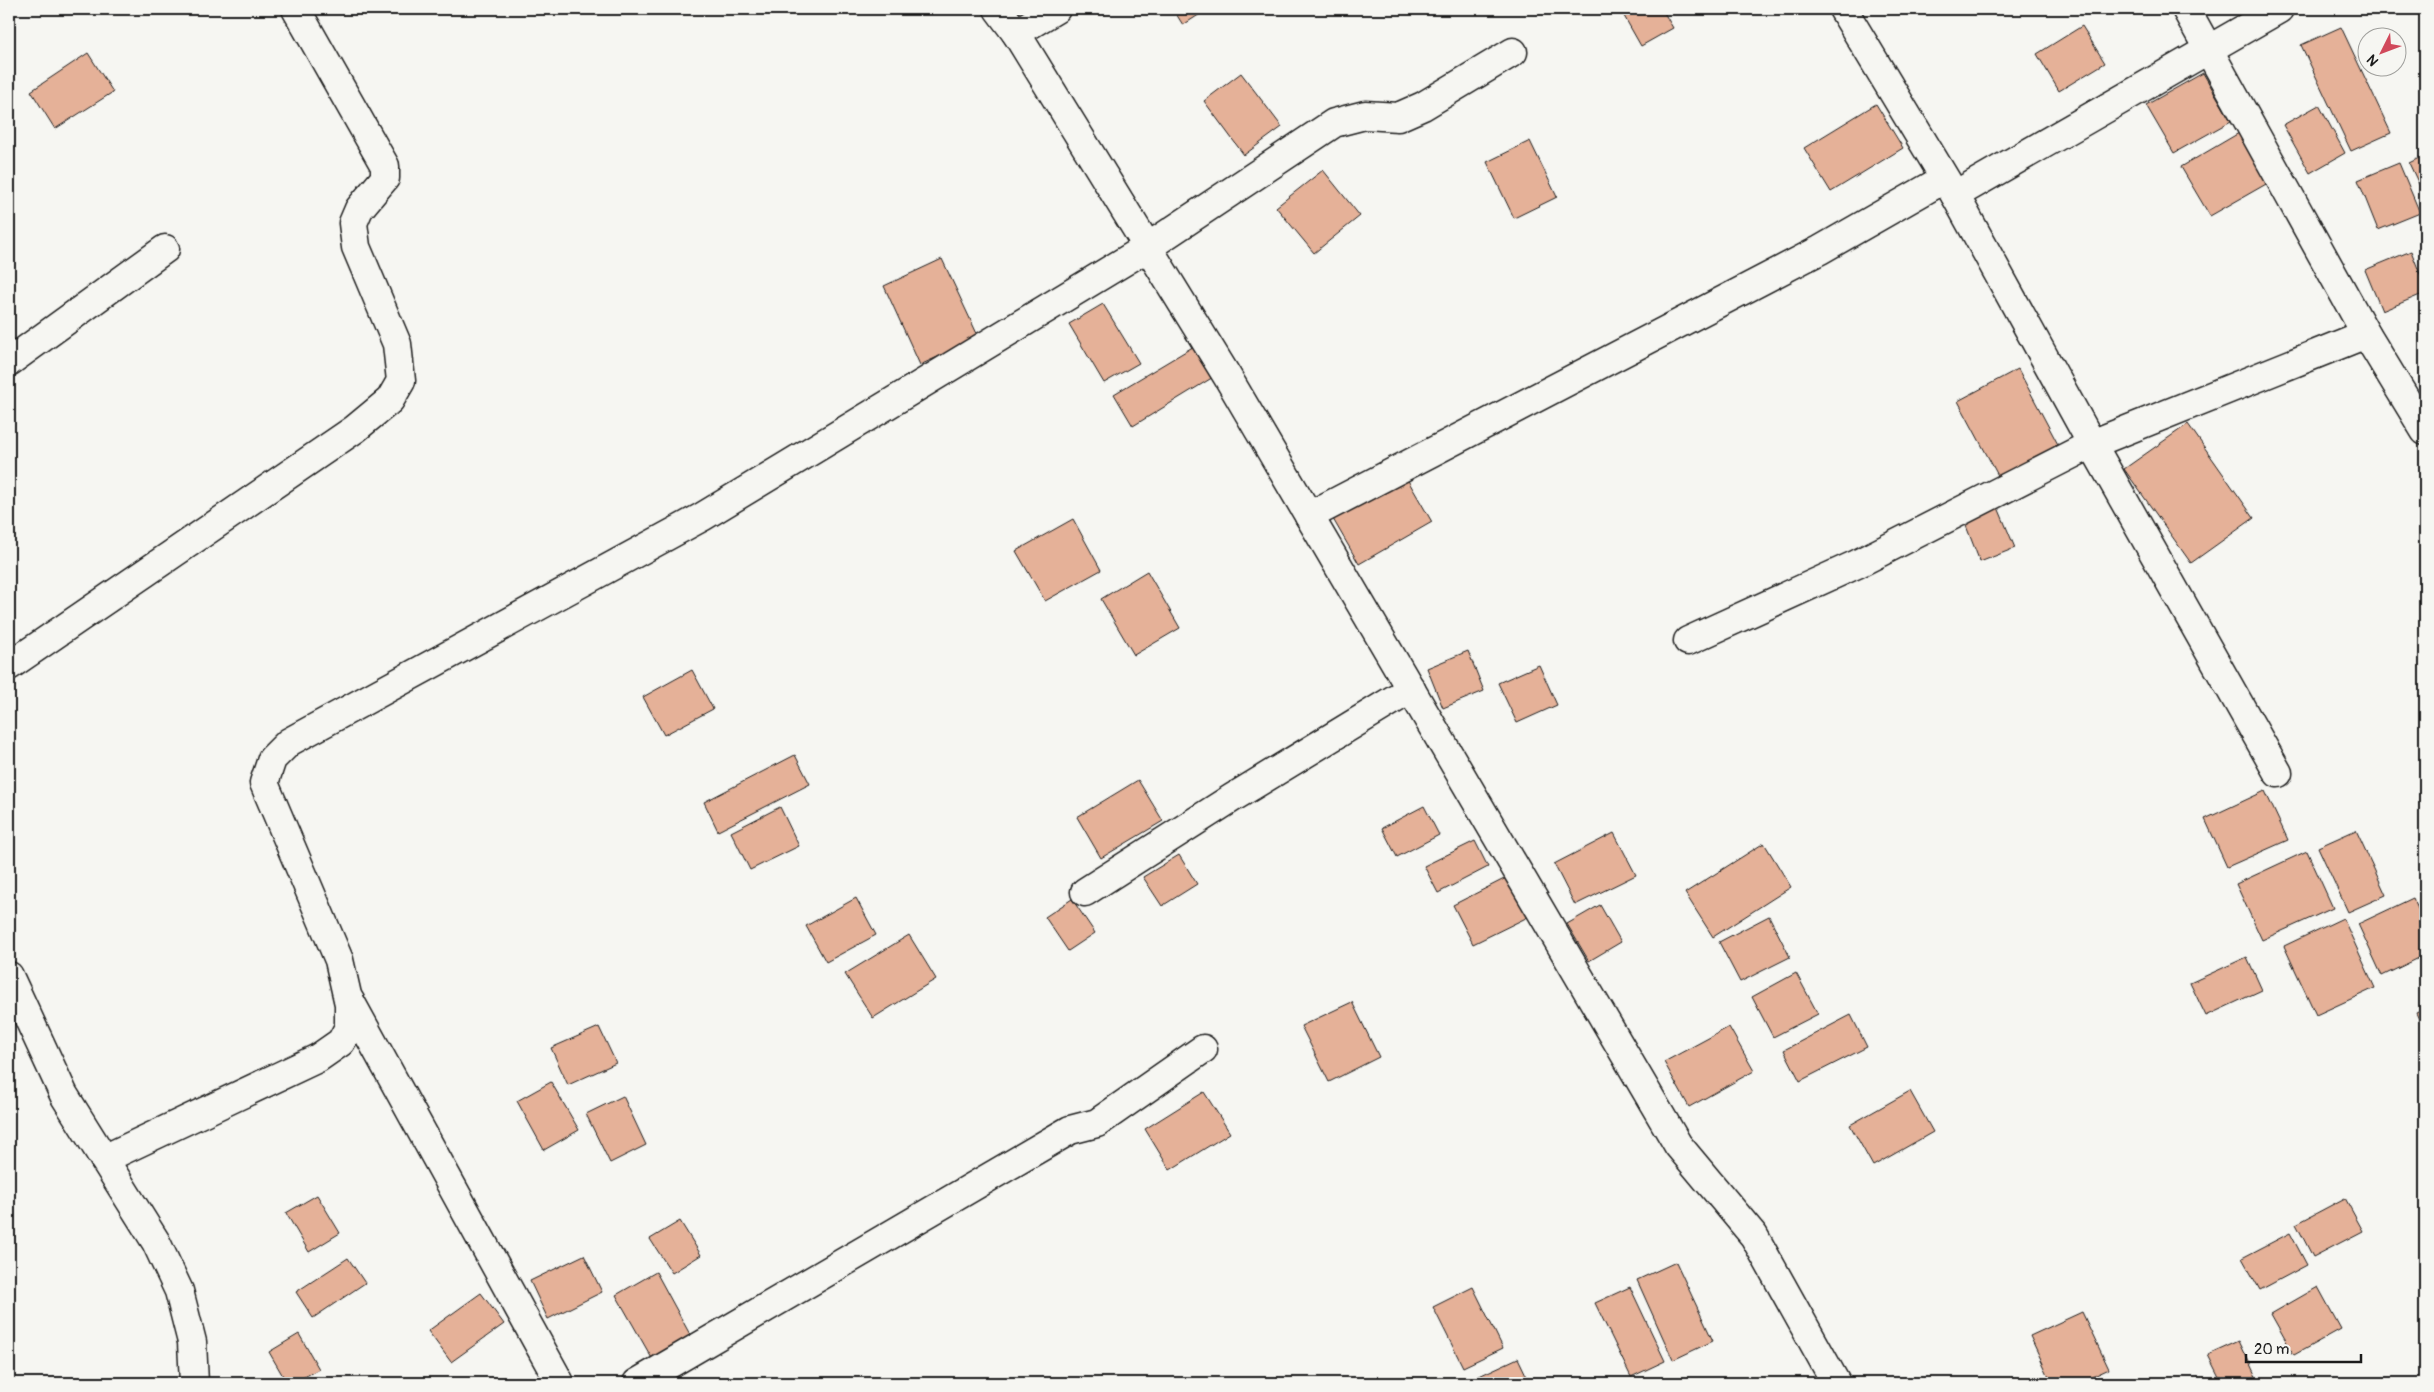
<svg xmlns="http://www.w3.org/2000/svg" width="2434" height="1392" font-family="Pangolin,sans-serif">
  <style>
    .building { fill: #e5b198; stroke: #1c1c1c }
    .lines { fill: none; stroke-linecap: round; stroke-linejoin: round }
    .street-casing { stroke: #1c1c1c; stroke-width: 31 }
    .street { stroke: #f6f6f2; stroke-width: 28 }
  </style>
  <rect width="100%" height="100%" fill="#f6f6f2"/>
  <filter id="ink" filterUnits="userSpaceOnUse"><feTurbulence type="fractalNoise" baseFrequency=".02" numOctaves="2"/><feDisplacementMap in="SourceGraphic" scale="10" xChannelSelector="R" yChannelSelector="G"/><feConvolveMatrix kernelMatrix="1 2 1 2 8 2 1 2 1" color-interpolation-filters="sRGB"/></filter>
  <g filter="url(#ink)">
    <g class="building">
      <path d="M1173,9H1208L1183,25Z"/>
      <path d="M1620,9H1662L1673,28L1641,46Z"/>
      <path d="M2082,26L2105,63L2059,91L2037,54Z"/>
      <path d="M2341,27L2391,133L2351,151L2301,45Z"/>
      <path d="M88,53L113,92L55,129L31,91Z"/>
      <path d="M1241,73L1282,127L1244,155L1204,101Z"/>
      <path d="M2203,73L2231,121L2174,153L2146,105Z"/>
      <path d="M1876,104L1903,148L1831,192L1804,148Z"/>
      <path d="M2319,105L2345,153L2310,173L2283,125Z"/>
      <path d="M2239,133L2268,183L2210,216L2181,167Z"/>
      <path d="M1530,141L1557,197L1514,218L1487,162Z"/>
      <path d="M2425,155V197L2409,163Z"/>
      <path d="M2399,163L2420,213L2378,230L2358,180Z"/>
      <path d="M1323,170L1360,216L1314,253L1276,207Z"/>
      <path d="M2411,251L2425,286V293L2382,311L2365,270Z"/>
      <path d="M942,259L979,338L920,365L884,286Z"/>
      <path d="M1103,304L1139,363L1104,383L1069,324Z"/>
      <path d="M1196,345L1215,376L1133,426L1114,394Z"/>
      <path d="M2018,369L2062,452L2002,483L1958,401Z"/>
      <path d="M2188,424L2254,518L2191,563L2124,469Z"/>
      <path d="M1406,477L1432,522L1359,564L1333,519Z"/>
      <path d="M1997,505L2015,548L1980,562L1963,518Z"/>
      <path d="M1073,519L1101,570L1045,601L1016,551Z"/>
      <path d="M1147,571L1180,628L1134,655L1101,599Z"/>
      <path d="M1468,651L1484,691L1443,708L1427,668Z"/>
      <path d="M1539,665L1557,705L1517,723L1498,683Z"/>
      <path d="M692,670L713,709L664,735L643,697Z"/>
      <path d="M795,755L810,784L718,831L704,802Z"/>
      <path d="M1138,780L1163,821L1101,858L1077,817Z"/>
      <path d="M2265,791L2288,840L2227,867L2205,819Z"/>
      <path d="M1424,806L1439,835L1397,857L1382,828Z"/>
      <path d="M780,807L799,846L750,870L731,832Z"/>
      <path d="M2356,830L2386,895L2348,912L2318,847Z"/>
      <path d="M1614,833L1636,875L1575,905L1554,864Z"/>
      <path d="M1475,841L1488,867L1438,893L1424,866Z"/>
      <path d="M1764,843L1791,887L1713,937L1685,893Z"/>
      <path d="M2307,851L2333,908L2262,940L2236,884Z"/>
      <path d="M1179,855L1197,884L1162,906L1143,877Z"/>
      <path d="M1512,875L1532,915L1473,944L1453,905Z"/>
      <path d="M856,898L876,935L826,962L806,926Z"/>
      <path d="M2413,898L2425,924V955L2382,976L2358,924Z"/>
      <path d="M1072,899L1095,933L1068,951L1045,917Z"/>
      <path d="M1600,905L1621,942L1589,961L1567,924Z"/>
      <path d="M1769,916L1790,957L1740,982L1719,942Z"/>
      <path d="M2343,918L2375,988L2316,1015L2284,946Z"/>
      <path d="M909,935L936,979L873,1018L845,974Z"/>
      <path d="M2247,957L2262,990L2206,1016L2190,983Z"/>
      <path d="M1796,973L1818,1014L1773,1037L1752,997Z"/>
      <path d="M1352,1002L1379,1057L1329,1082L1301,1026Z"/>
      <path d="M2425,1009V1032L2416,1013Z"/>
      <path d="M1851,1015L1867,1047L1800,1081L1784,1050Z"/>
      <path d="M599,1027L616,1063L568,1085L551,1048Z"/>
      <path d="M1729,1027L1754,1071L1689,1107L1664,1062Z"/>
      <path d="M551,1082L579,1130L544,1150L517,1101Z"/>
      <path d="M1910,1091L1933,1132L1873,1166L1850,1125Z"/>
      <path d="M1204,1092L1230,1133L1170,1170L1145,1129Z"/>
      <path d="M623,1096L646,1145L610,1163L586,1114Z"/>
      <path d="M317,1195L340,1233L309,1252L286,1213Z"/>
      <path d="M2345,1198L2363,1231L2313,1257L2296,1224Z"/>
      <path d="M680,1221L701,1255L672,1273L650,1239Z"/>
      <path d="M2290,1233L2307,1265L2260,1290L2242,1258Z"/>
      <path d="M584,1255L602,1292L548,1319L530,1281Z"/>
      <path d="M348,1258L365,1283L313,1318L296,1292Z"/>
      <path d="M1676,1262L1713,1341L1673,1360L1637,1280Z"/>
      <path d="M656,1272L693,1340L654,1362L616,1295Z"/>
      <path d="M1473,1287L1503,1348L1463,1367L1433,1307Z"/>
      <path d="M1630,1287L1665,1361L1631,1377L1595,1303Z"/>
      <path d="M2318,1287L2341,1329L2294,1355L2271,1314Z"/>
      <path d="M481,1293L504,1324L451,1362L428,1331Z"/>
      <path d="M2082,1312L2109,1369L2079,1383H2052L2030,1336Z"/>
      <path d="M299,1334L319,1369L293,1383H287L269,1352Z"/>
      <path d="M2239,1341L2259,1383H2222L2208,1355Z"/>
      <path d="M1518,1358L1530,1383H1464Z"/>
    </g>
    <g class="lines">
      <defs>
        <g id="street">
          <path d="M998,9L1016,33L1227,376L1678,1145L1754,1236L1836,1383"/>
          <path d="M1843,9L1955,195L2092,444L2278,773"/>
          <path d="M2186,9L2366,334L2425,431"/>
          <path d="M1016,33L1056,9"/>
          <path d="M1955,195L2279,9"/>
          <path d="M9,362L165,249"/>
          <path d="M1309,516L1820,250L1944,179"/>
          <path d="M1688,641L1857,564L2092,444L2366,334"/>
          <path d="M9,666L355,429L390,400L401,381L397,344L356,247L353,223L359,209L385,178V166L296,9"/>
          <path d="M1085,892L1232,798L1411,689"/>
          <path d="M9,976L64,1095L156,1242L179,1291L192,1342L194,1383"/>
          <path d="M350,1001L560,1383"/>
          <path d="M104,1159L318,1058L341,1042L349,1027V1004L339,960L264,783L272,759L289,742L702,517L1148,247L1334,123L1365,115L1398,117L1423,106L1513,52"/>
          <path d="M637,1383L1070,1130L1097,1123L1203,1049"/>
        </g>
      </defs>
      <use href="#street" class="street-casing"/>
      <use href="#street" class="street"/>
    </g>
  </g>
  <rect width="2434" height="1392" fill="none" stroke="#f6f6f2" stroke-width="30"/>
  <rect x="15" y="15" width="2404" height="1362" fill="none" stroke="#1c1c1c" stroke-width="2" filter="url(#ink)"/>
  <g transform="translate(2382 52) rotate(228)"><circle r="24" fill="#f6f6f2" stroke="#9f9f9c"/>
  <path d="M0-4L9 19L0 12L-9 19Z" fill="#d1495b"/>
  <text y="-8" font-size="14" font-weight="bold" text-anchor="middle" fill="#1c1c1c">N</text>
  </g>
  <path d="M2246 1354v8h115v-8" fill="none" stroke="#1c1c1c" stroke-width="2.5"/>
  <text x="2254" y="1354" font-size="15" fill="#1c1c1c" stroke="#f6f6f2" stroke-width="4" paint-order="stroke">20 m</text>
</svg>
